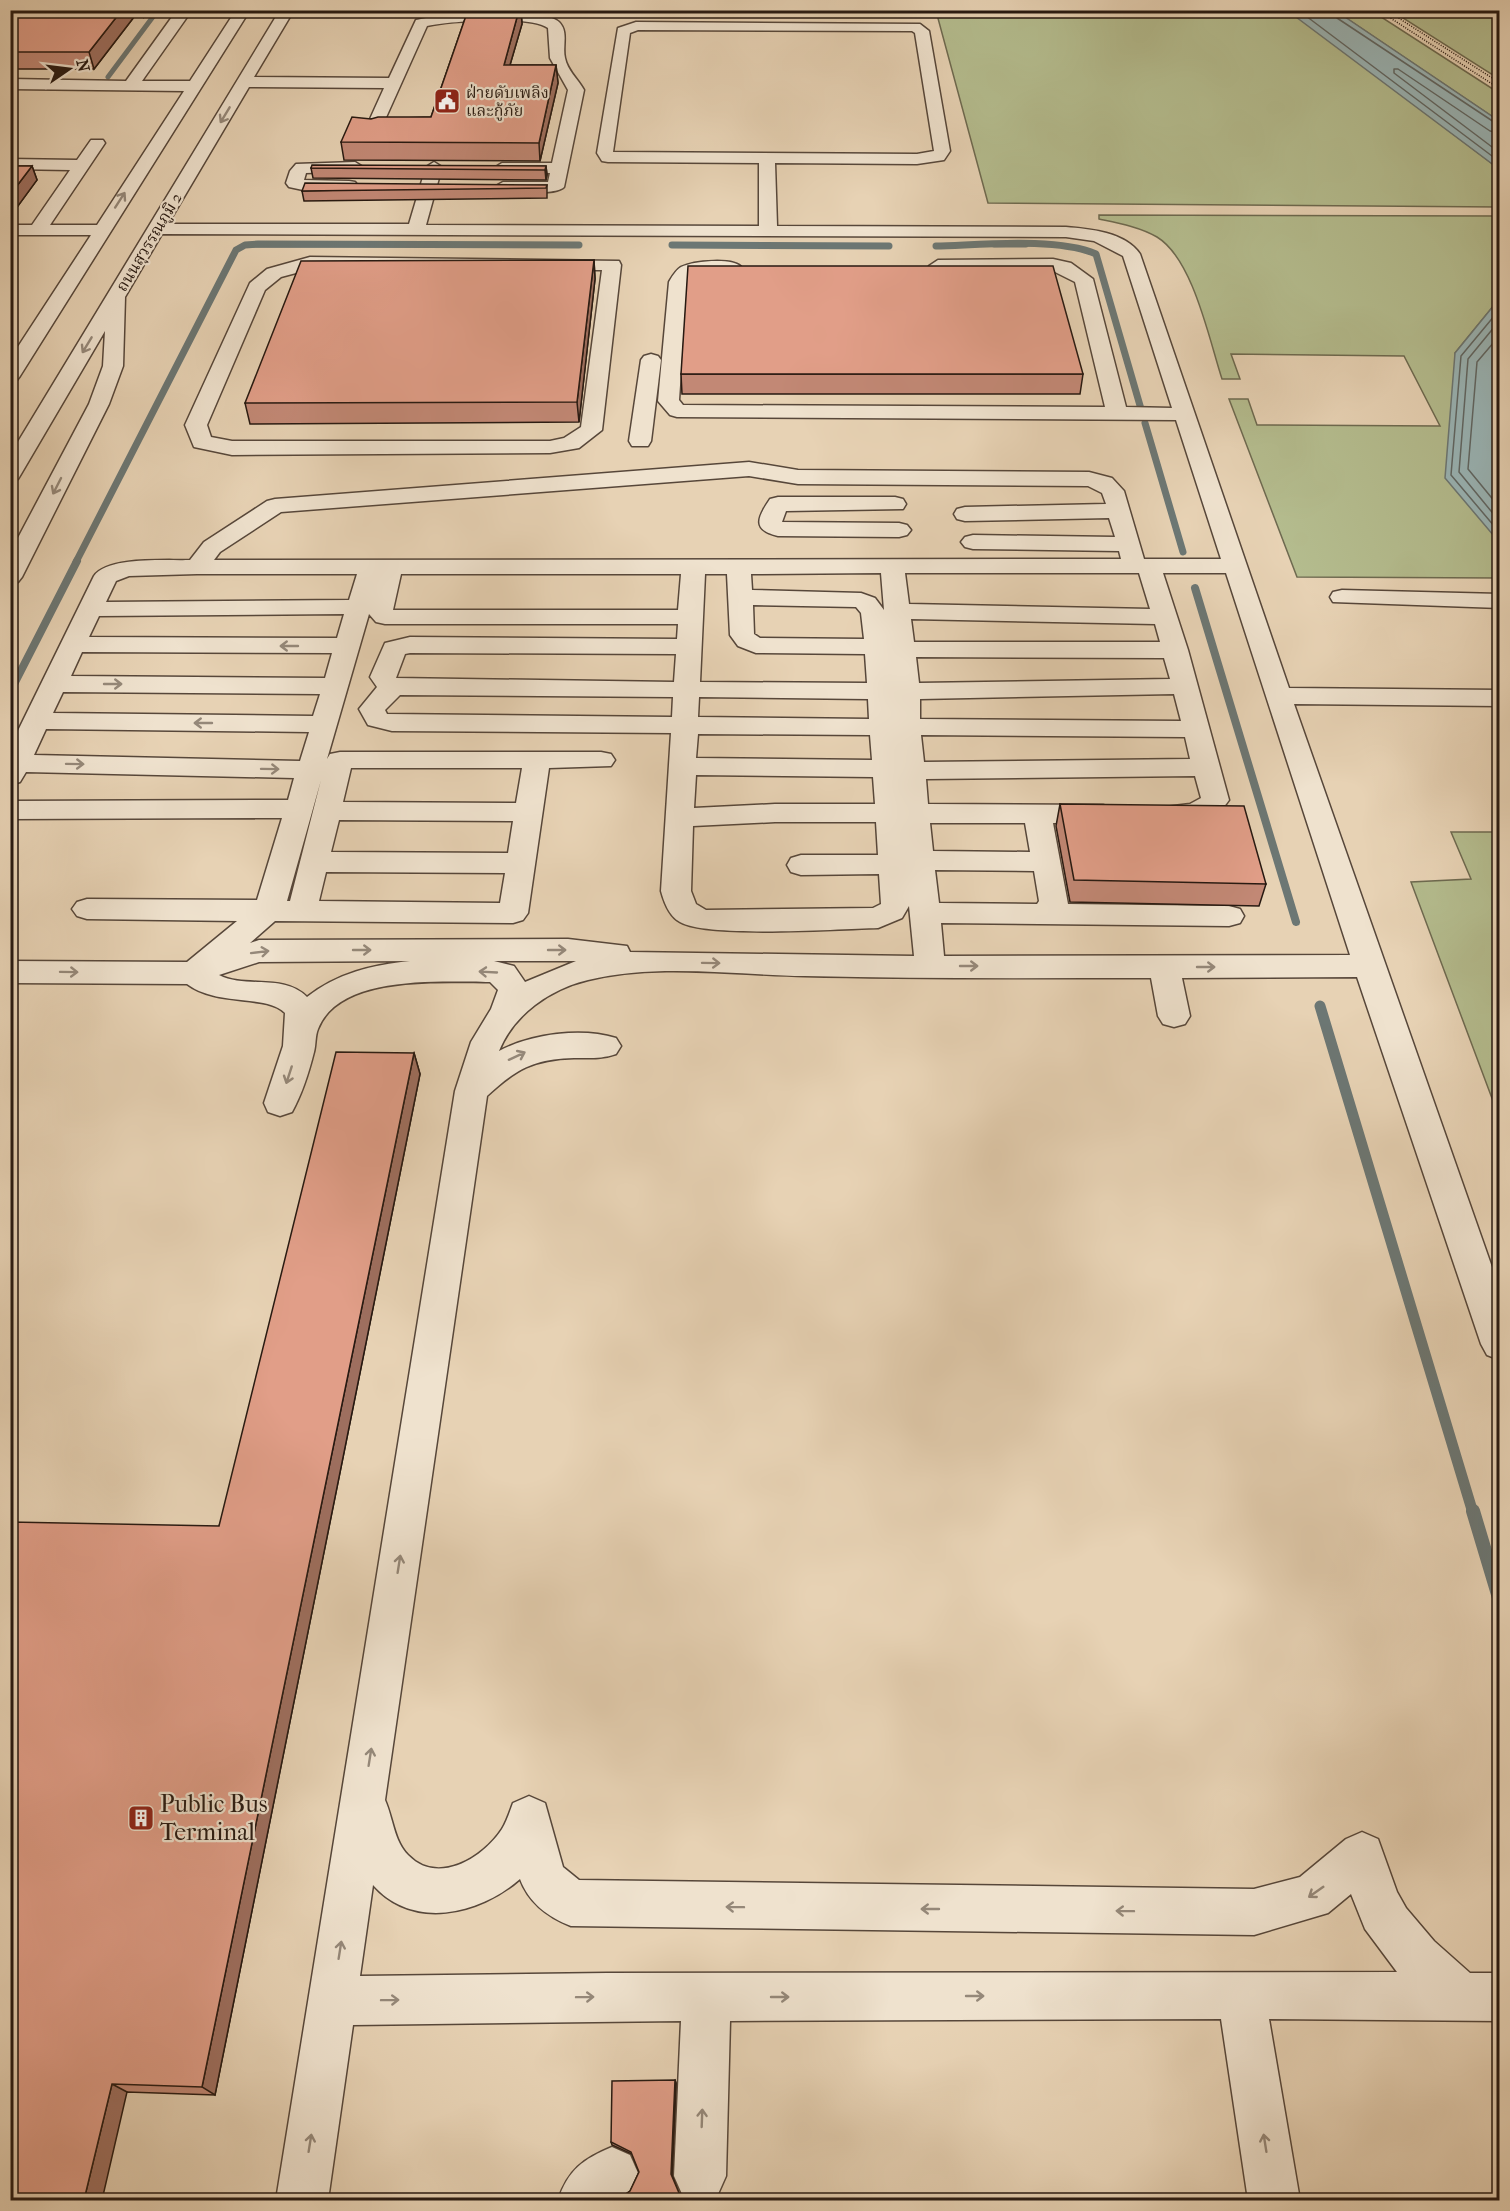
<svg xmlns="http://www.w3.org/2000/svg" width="1510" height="2211" font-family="'IM FELL French Canon','Noto Serif Thai',serif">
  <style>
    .green { fill: #b4bc8e; stroke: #6e6a50; stroke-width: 1.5 }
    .water { fill: #9ab5b6; stroke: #6c7774; stroke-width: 1.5 }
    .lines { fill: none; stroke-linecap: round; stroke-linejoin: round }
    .shore { stroke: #606764; stroke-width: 1.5 }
    .stream-far4 { stroke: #6c7774; stroke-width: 5 }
    .stream-far3 { stroke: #6c7774; stroke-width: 7 }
    .stream-far2 { stroke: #6c7774; stroke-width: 8 }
    .stream-far1 { stroke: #6c7774; stroke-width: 11 }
    .stream { stroke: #6c7774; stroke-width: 14 }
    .minor-casing { stroke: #57473a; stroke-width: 3 }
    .path { stroke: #271911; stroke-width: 1.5; stroke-dasharray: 1 1.5; stroke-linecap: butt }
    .minor { fill: #efe2ce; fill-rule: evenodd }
    .wall { fill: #c28875; stroke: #271911; stroke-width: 1.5 }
    .shaded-wall { fill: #9e6f5f; stroke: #271911; stroke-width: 1.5 }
    .building { fill: #e19e88; stroke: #271911; stroke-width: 1.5 }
    .oneway { stroke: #958879 }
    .labels { text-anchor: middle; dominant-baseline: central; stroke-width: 4.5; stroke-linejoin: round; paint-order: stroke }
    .far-poi-label { font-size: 16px; fill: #271911; stroke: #efe2ce; text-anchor: start }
    .far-street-label { font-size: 16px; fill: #271911; stroke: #efe2ce }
    .near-poi-label { font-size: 24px; fill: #271911; stroke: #efe2ce; text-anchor: start }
  </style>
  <rect width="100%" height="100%" fill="#e7d2b4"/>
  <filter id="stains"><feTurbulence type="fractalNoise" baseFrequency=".00333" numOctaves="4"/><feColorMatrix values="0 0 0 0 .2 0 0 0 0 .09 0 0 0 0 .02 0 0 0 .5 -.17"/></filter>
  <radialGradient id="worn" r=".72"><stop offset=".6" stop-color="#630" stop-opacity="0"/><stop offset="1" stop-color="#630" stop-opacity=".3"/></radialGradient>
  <g class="green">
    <path d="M936,11H1291L1499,169V207L988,203Z"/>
    <path d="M1336,11H1372L1499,93V121Z"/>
    <path d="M1392,11H1484L1499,19V79Z"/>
    <path d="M1099,215L1499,216V299L1455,353L1499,542V578L1297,577L1229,399H1248L1257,425L1440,426L1404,356L1231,354L1240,379H1222C1209,339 1193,259 1157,237C1140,227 1118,223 1099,219Z"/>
    <path d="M1451,832H1499V1117L1411,882L1471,879Z"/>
  </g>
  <g class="water">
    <path d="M1288,11H1336L1499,121V169Z"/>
    <path d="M1499,299V542L1445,478L1455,353Z"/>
  </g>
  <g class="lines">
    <g class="shore">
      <path d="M1298,10L1500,162"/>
      <path d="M1333,10L1337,18L1500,126"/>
      <path d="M1500,133L1490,131L1398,69H1394V73L1500,153"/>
      <path d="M1500,309L1461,356L1451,475L1500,533"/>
      <path d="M1500,320L1468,359L1459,472L1500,522"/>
      <path d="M1500,335L1477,362L1468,469L1500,508"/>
    </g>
    <g class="stream-far4">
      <path d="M108,77L158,10"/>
      <path d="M247,245H532"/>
      <path d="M994,245H1026"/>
    </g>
    <g class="stream-far3">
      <path d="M672,245L889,246"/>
      <path d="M936,246C980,245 1057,237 1096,254L1141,409"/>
      <path d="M1145,423L1183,552"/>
      <path d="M76,562L236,250L245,245L258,244L579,245"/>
    </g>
    <g class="stream-far2">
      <path d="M1195,588L1296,922"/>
      <path d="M10,692L77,561"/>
    </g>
    <path class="stream-far1" d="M1320,1006L1473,1513"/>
    <path class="stream" d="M1473,1511L1500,1601"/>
    <defs>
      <g id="minor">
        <path d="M177,10H192L142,81H190L236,10H250L20,376L17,380L10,382V359L91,235H10V225H32L70,170L10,169V159L77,160L91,140H103L105,143L50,225H97L184,91L10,89V79L126,81Z"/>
        <path d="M280,10H294L254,77L389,78L416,20C440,14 541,5 559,22C569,32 562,46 565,58C567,70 578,79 584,90L564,187C557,195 501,195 494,187L503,182H548L550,173H502L494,168L502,163H552L568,90L550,58L548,28C529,15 450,21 427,26L379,133L373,135L365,130L384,88L249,87L168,224H409L426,167L434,162L442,167L426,225L759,226V163L608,162L602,161L597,153L618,28L636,22L920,24L929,31L950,151L944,160L917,164L775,163L777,226L1066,227C1090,229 1125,232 1140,254L1289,688L1500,690V706L1294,704L1500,1290V1360L1487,1355L1481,1344L1357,977L1182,978L1190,1016L1185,1024L1174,1027L1163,1024L1158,1016L1151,978C1036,978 920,979 805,976C735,975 657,963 588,980C550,989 514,1014 499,1051C531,1034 581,1027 616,1038L621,1046L616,1054C602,1059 589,1058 574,1058C534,1059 516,1069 487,1096L385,1800C393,1818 394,1841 408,1855C438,1886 483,1858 502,1829C507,1821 510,1811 513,1803L529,1796L545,1803L563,1867L579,1880L1254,1889L1300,1877L1346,1839L1362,1832L1378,1839L1397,1892L1406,1908L1434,1941L1470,1973H1500V2021L1269,2019L1300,2200H1248L1221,2019L730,2021L726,2176L718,2194L703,2200L682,2194L674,2176L681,2021L353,2025L328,2200H276L455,1091L471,1042L491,1009L498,990L490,982C443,982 339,974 318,1029C315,1036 316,1045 314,1052C309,1072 302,1094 292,1112L280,1116L268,1112L264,1103L283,1046L285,1013C266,994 218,1007 187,984L10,983V961L187,962L237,921L87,919L77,916L72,909L77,902L87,899L257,900L282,818L10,819V801L288,800L294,778L26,772L20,782L10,785V747L94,576C108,556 167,561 190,560L204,542L267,501L275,499L749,462L798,470L1089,472L1112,478L1124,491L1144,559H1221L1176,420L677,417L670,415L658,401L669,282C672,277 675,271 681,267C693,261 735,257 742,268C731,283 703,263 687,282L679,400L683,405L1105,407L1075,282L1053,271L938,272L929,266L938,260L1053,259L1071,263L1093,279L1126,407L1172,408L1123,256L1094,241L1066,237L162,234L125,297L123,366L109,404L22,577L18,582L10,584V553L89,404L103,366L105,331L21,474L18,479L10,481V455ZM638,30L912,31L915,33L934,151L917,154L613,152L630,33ZM749,476L798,484L1088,486L1102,493L1106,504L965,507L957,509L954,514L957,519L965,521L1109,518L1115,537L973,535L965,537L961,542L965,547L973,549L1119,551L1121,559L214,560L220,552L281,512ZM881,573L884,610L875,598L861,593L752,590L751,574ZM905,573H1139L1150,609L909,604ZM1163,573H1226L1350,955L944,956L941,923L1229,926L1240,923L1244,916L1240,909L1229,906L1068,904L1053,823H1103L1113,820L1117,814L1113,808L1103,805L928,804L926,779L1195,776L1201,798L1190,804L1157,808L1153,814L1157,820C1182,827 1214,823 1229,800L1188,650ZM197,574H357L349,600L106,602L116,581L129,576ZM401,574H681L678,610H393ZM705,574H727L730,635L738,646L756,653L865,654L867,683L700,682ZM753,605L856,607L861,613L864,639L760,638L754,634ZM344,614L337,638L89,637L99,616ZM369,614L376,622L385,624H678L677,639L410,637L385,643L370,677L377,687L359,709L368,725L392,731L671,733L661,891C664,902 669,916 680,922C706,938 840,929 878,928L902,918L909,906L914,956L630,952L627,946L568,939L259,940L250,943L275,921L513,923L523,920L528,913L549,768L611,766L615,760L611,754L601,752H340L330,754L327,759ZM911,619L1155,624L1160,642H914ZM82,652L332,653L325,678L71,676ZM410,653L676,654L674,682L396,678L405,654ZM916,657L1164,658L1170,679L919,683ZM63,692L320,694L313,716L53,713ZM1174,694L1181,721L920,719V699ZM400,695L673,697L672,717L387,714L385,710ZM699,697L868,699L869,719L698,717ZM46,729L309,732L300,761L34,755ZM698,734L870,735L872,760L696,758ZM921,735L1185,737L1190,759L924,762ZM351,768H522L516,803L343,802ZM696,775L873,777L875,804H775L694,808ZM321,780L290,901H287ZM339,820L513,821L508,853L331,852ZM775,822H876L878,855H801L791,858L787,865L791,872L801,875L879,874L881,904L873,908L706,910L696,904L691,891L693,826ZM930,823H1025L1030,852L933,851ZM935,870L1034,871L1039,901L1037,904L939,903ZM326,872L505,873L500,903L319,901ZM410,961C372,965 338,973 307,997C283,973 246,989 219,975L259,962ZM494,961H576L525,982L514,966ZM520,1879C529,1903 548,1917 571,1926L1254,1935L1328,1913L1351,1894L1365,1929L1397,1972L607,1973L360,1976L373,1885C413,1930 479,1915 520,1879Z"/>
        <path d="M355,162L363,167L361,171L306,173L304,180L349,181L355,182L358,186L355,190H303L289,187L286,183L290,171L296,164Z"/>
        <path d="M310,257L619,261L621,265L602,430L579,448L550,453L232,455L194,447L185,425L250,283L267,269ZM311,269L602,270L581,427L564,438L550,441H232L211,437L207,425L265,290L281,277Z"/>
        <path d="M651,354L658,356L661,360L651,441L648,446H632L629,441L641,360L644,356Z"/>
        <path d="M778,497H895L903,499L906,504L903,509L786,511L782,522L899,523L907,525L911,530L907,535L899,537L778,536C752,530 757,518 770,499Z"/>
        <path d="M1342,590L1500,594V608L1333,602L1330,597L1333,592Z"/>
        <path d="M612,2147L630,2155L638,2173L630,2191L617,2200H558C568,2170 583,2159 612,2147Z"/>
      </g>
    </defs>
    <use href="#minor" class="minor-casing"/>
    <g class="path">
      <path d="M1378,10L1500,89"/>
      <path d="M1386,10L1500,83"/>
    </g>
    <use href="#minor" class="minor"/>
  </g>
  <g class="wall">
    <path d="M10,10H149L144,17H134L94,69H10Z"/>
    <path d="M468,10H525L521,11L522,24L510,65H556L558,83L540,161L344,160L341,142L371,119L431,117Z"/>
    <path d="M10,166H32L37,180L15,210H10Z"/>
    <path d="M546,166L547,175L546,180L313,178L311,168Z"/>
    <path d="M547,185V198L304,201L302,191Z"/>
    <path d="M594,260L595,279L579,422L250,424L245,403Z"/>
    <path d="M681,374H1083L1080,394H682Z"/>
    <path d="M1060,804L1266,884L1259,906L1070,902L1056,826Z"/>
    <path d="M414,1053L420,1074L215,2095L127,2092L10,2200L219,1526Z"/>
    <path d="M675,2080L676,2083L672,2175L679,2193L690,2197V2200H609H617L630,2191L639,2172L632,2154L612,2145L611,2142Z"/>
  </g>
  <g class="shaded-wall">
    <path d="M122,10H133L134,17L94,69L89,52Z"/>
    <path d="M143,10H149L144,17Z"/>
    <path d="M519,10H521L522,24L505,82L504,65Z"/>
    <path d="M556,65L558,83L540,161L539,143Z"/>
    <path d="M32,166L37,180L15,210L10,195Z"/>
    <path d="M546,166L547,175L546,180L545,170Z"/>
    <path d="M594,260L595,279L579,422L577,402Z"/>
    <path d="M414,1053L420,1074L215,2095L202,2087Z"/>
    <path d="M675,2080L676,2083L672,2176L671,2174Z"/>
    <path d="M112,2084L127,2092L102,2200H84Z"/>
  </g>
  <g class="building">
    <path d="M10,10H122L89,52H10Z"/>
    <path d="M468,10H519L504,65H556L539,143L341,142L352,117L371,119L378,117H431Z"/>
    <path d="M312,165L546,166L545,170L311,168Z"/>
    <path d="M10,166H32L10,195Z"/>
    <path d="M305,183L547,185L546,188L302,191Z"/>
    <path d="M594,260L577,402L245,403L301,261Z"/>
    <path d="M688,266H1053L1083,374H681Z"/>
    <path d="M1060,804L1244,806L1266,884L1074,880Z"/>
    <path d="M336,1052L414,1053L202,2087L112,2084L84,2200H10V1522L219,1526Z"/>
    <path d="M675,2080L671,2174L679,2193L690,2197V2200H609H617L630,2191L639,2172L631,2152L611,2142L612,2081Z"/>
  </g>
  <defs><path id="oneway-shaft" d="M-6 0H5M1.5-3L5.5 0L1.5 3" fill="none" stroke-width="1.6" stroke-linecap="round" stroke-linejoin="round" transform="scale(1.5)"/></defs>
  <g class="oneway">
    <use href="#oneway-shaft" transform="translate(225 115) rotate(121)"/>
    <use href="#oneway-shaft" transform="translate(120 200) rotate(-57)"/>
    <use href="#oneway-shaft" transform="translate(87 345) rotate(121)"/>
    <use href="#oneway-shaft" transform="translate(57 486) rotate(117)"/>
    <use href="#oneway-shaft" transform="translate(289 646) rotate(-180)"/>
    <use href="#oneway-shaft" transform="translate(113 684)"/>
    <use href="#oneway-shaft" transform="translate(203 723) rotate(-180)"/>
    <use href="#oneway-shaft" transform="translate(75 764) rotate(1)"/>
    <use href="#oneway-shaft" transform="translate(270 769) rotate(1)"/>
    <use href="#oneway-shaft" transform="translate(362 950)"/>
    <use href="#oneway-shaft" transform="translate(557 950)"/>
    <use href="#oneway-shaft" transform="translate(260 952) rotate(-7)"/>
    <use href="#oneway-shaft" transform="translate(711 963) rotate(1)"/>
    <use href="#oneway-shaft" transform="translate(969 966)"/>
    <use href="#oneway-shaft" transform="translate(1206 967)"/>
    <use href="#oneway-shaft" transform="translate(69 972) rotate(1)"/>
    <use href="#oneway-shaft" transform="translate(488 972) rotate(-177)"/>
    <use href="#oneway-shaft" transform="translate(517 1056) rotate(-25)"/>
    <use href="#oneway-shaft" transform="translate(289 1075) rotate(108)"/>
    <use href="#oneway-shaft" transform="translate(399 1564) rotate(-81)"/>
    <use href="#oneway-shaft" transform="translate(370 1757) rotate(-81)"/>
    <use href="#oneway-shaft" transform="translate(1316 1892) rotate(145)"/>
    <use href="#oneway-shaft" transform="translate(735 1907) rotate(-179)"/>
    <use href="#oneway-shaft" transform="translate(930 1909) rotate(-180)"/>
    <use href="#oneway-shaft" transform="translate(1125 1911) rotate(-179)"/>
    <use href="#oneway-shaft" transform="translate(340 1950) rotate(-81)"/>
    <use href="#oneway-shaft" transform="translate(975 1996)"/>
    <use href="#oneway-shaft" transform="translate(585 1997) rotate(-1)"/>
    <use href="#oneway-shaft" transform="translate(780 1997)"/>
    <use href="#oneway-shaft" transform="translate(390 2000) rotate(-1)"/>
    <use href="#oneway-shaft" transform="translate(702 2118) rotate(-88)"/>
    <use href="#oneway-shaft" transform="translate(310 2143) rotate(-81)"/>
    <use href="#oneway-shaft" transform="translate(1265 2143) rotate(-99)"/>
  </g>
  <defs>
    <symbol id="civic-square" viewBox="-11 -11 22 22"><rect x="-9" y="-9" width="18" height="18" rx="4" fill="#8f2418" stroke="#efe2ce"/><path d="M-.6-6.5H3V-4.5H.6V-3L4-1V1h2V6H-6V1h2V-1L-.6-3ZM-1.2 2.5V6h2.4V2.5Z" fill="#fff"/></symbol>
    <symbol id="building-square" viewBox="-11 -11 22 22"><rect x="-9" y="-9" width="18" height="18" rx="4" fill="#8f2418" stroke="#efe2ce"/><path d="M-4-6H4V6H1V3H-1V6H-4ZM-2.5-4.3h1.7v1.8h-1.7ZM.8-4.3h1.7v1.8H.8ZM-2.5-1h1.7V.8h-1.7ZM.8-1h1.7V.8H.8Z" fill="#fff"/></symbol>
  </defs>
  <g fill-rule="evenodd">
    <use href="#civic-square" x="432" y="86" width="30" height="30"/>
    <use href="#building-square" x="126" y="1803" width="30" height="30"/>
  </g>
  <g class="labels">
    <g class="far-poi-label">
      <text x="466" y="92">ฝ่ายดับเพลิง<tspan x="466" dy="18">และกู้ภัย</tspan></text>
    </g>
    <g class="far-street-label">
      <text transform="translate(149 242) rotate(-59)">ถนนสุวรรณภูมิ 2</text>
    </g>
    <g class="near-poi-label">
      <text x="160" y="1804">Public Bus<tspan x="160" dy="28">Terminal</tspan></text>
    </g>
  </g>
  <rect width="1510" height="2211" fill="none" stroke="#e7d2b4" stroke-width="36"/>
  <rect x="12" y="12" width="1486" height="2187" fill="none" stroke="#271911" stroke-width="3"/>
  <rect x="18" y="18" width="1474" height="2175" fill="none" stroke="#271911" stroke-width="1.5"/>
  <g transform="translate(69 69) rotate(76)" stroke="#efe2ce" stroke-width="4.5" paint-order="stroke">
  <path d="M0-4.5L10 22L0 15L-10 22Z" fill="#271911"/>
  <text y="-9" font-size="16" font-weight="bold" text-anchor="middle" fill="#271911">N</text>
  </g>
  <rect width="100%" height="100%" filter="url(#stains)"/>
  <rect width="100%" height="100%" fill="url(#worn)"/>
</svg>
